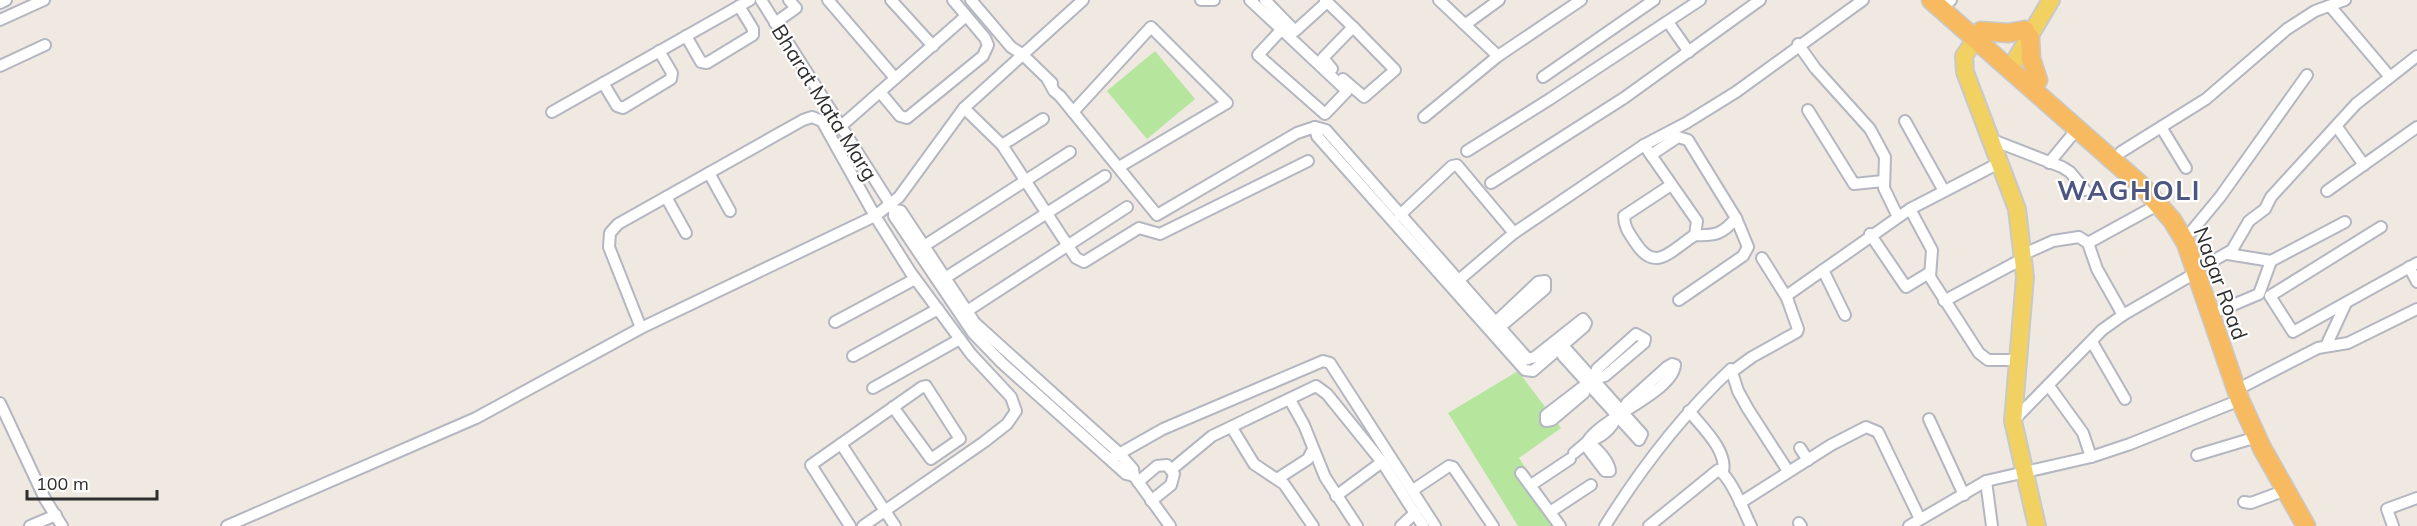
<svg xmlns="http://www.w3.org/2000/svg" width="2417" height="526" font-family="Mulish,sans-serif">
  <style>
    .green { fill: #b6e59e }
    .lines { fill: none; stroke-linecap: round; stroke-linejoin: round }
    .minor-casing { stroke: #b4b7c1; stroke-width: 14 }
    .primary-casing { stroke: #c9c9c9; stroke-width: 20 }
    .trunk-casing { stroke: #c9c9c9; stroke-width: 21 }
    .minor { stroke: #fff; stroke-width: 10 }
    .primary { stroke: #f2d163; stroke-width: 16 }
    .trunk { stroke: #f8ba60; stroke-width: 18 }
    .labels { text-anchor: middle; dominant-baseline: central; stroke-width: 4.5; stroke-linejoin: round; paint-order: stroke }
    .street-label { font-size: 21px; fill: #2e2e2e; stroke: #fff }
    .district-label { font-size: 27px; font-weight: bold; letter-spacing: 1.5px; fill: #4d5680; stroke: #fff }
  </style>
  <rect width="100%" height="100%" fill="#efe9e1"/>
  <g class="green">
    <path d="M1155,51L1195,99L1147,139L1107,91Z"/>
    <path d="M1518,371L1561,428L1519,458L1564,526H1518L1448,413Z"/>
  </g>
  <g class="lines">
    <defs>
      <g id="minor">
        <path d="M761,0L894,210V216L973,333L1001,362L1126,474L1134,476"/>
        <path d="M828,0L895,78"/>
        <path d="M891,0L933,46"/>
        <path d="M971,0L1011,47L1022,54L1052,83"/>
        <path d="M1201,0H1214"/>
        <path d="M1250,0L1347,91L1325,114L1258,55L1282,29"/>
        <path d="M1265,0L1295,31L1327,2"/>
        <path d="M1325,0L1353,27L1323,58L1332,69"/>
        <path d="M1439,0L1498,56"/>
        <path d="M1949,2L1951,0"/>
        <path d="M0,3L6,0"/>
        <path d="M2330,6L2390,77"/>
        <path d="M0,20L44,0"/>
        <path d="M1668,22L1689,52"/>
        <path d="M775,23L796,8L789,0"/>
        <path d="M1466,24L1499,0"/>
        <path d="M686,36L701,62L707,63L753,35V29L739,6"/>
        <path d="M1798,44L1815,68L1870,129L1885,157L1884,188L1898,217"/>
        <path d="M0,66L45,45"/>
        <path d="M1543,77L1654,0"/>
        <path d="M1343,79L1364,97L1395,70L1353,27"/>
        <path d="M1048,80L1054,91L1060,96L1157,215L1297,133L1315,127"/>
        <path d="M603,83L617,106L623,108L671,79L672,73L659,51"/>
        <path d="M880,92L900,116L907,118L983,56L988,45L985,38L953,0"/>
        <path d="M964,108L1002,145"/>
        <path d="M1808,110L1854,184L1883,181"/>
        <path d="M552,112L750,0"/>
        <path d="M1073,112L1151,27L1227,103L1119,167"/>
        <path d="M1424,117L1498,56L1581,0"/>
        <path d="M1043,119L1002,145L1076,258L1084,262L1139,228L1160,234L1308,161"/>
        <path d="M1905,121L1944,191"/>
        <path d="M840,127L966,16"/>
        <path d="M1315,127L1326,130L1528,359L1535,357L1583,319L1586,323L1584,327L1533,371L1525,370L1317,136Z"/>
        <path d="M2161,127L2186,168"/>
        <path d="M2337,127L2364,165"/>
        <path d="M1990,139L2062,167L2070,172L2085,190"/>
        <path d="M1644,145L1697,221L1695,235C1670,251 1655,274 1635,242C1629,233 1624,227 1624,216L1671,185"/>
        <path d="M1467,151L1550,99L1700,0"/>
        <path d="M2121,152L2206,99L2287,29L2315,11L2345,0"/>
        <path d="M1651,155L1678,137L1688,140L1736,218C1723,234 1715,236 1695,235"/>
        <path d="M2049,163L2077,129"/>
        <path d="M709,173L730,211"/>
        <path d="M1491,183L1624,98L1760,0"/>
        <path d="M2327,191L2417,127"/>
        <path d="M666,197L686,233"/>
        <path d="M1910,209L1932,250L1930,277L1979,353L1988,360H2017"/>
        <path d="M894,210L901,211L975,323L1119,453L1133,469L1134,476L1170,526"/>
        <path d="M1400,215L1452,166L1457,165L1514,233"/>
        <path d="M2381,227L2270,296L2293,332L2417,263"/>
        <path d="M2191,232L2220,197L2307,75"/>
        <path d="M1870,234L1906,287L1929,273"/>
        <path d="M924,246L1070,152"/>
        <path d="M2024,254L2053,241L2079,237L2088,243"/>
        <path d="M2228,254L2271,261L2345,222"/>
        <path d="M1762,258L1787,298"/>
        <path d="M2206,265L2232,250L2249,221L2265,209L2271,197L2356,104L2417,56"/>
        <path d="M2409,267L2417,282"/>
        <path d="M1823,270L1845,315"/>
        <path d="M945,278L1105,176"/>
        <path d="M1453,285L1514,233L1644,145L1686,123L1736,92L1863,0"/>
        <path d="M1679,300L1743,256L1748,247L1736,218"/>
        <path d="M1944,301L2024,258"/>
        <path d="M2221,310L2259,294L2271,261"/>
        <path d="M967,311L1127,207"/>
        <path d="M2123,315L2097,269L2088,243L2159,204"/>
        <path d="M835,322L915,279"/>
        <path d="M1495,327L1499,319L1538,282L1545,281V289L1505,323L1497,324"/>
        <path d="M641,328L609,247L610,233L618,224L803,120L812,117L822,121L875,216L911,273L971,354L1011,397L1016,411L1007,424L984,442L863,526"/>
        <path d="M2092,342L2125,399"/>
        <path d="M1557,343L1567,350L1642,434L1639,440L1563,356L1561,347"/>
        <path d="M2326,346L2346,303"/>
        <path d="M853,356L938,309"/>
        <path d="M1733,371L1752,357L1797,332L1798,329L1787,298L1789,294L1910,209L2001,162"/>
        <path d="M1587,383L1584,393L1552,420L1546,421V415L1593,379L1597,369L1636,334L1645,339L1644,343L1605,376L1593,379"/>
        <path d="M2246,385L2318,348L2348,343L2417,309"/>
        <path d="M2049,386L2083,433L2091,457"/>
        <path d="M873,388L960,339"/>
        <path d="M1290,400L1304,425L1325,477L1357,526"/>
        <path d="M0,403L45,499L62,526"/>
        <path d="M1689,411C1702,427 1728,451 1723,472"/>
        <path d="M1617,416C1611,431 1601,438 1587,442C1602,417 1673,392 1675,365L1672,364L1667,367L1627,403L1622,412"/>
        <path d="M1929,419L1964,495"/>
        <path d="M2013,421L2102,330L2123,315L2197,272"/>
        <path d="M1232,428L1254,464L1284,484L1313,526"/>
        <path d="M1587,442C1597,448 1609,461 1610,471H1605L1589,450Z"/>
        <path d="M841,444L895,526"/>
        <path d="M1800,448L1808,460"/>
        <path d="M1574,453L1587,442"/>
        <path d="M2197,455L2257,437"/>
        <path d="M1110,459L1163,429L1323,361L1330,363L1435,526"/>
        <path d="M1171,470L1212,436L1316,386L1327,394L1382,462L1423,526"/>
        <path d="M1521,473L1560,526"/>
        <path d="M1277,479L1308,459L1313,449"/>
        <path d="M1986,481L2091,457L2130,444L2240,400"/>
        <path d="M1138,482L1157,466L1167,465L1174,474L1171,485L1151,501"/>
        <path d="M1531,485L1570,459"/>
        <path d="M1413,490L1449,466L1453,467L1493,526"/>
        <path d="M1336,496L1382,462"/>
        <path d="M2244,502L2251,503L2286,490"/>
        <path d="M1740,503L1831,445L1866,427L1878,432L1920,519"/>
        <path d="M1550,512L1591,485"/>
        <path d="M1799,523L1801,526"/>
        <path d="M30,526L56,515"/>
        <path d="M227,526L476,418L641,328L875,216L899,197L964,108L1083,0"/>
        <path d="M850,526L811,465L922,387L926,386L960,439L931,459L893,407"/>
        <path d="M1401,526L1415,513"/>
        <path d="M1605,526C1641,468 1681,416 1731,369L1738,391L1748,409L1788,471"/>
        <path d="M1649,526L1718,470C1731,476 1744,512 1751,526"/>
        <path d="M1909,526L1986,481L1992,526"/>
        <path d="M2393,526L2387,509L2417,498"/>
      </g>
      <g id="primary">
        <path d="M1981,31L1964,56L1965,72L2017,209L2025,277L2013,421L2037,526"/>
        <path d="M2010,69L2051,0"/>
      </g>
      <g id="trunk">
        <path d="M1931,0L2142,186L2172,220L2186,243L2240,400L2262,448L2306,526"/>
        <path d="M1981,31L2008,33L2025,30"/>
        <path d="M2030,38L2031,59L2038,80"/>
      </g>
    </defs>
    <use href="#minor" class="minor-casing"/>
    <use href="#primary" class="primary-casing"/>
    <use href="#trunk" class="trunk-casing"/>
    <use href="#minor" class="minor"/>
    <use href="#primary" class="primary"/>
    <use href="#trunk" class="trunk"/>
  </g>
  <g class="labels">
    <g class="street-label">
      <text transform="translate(825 102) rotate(58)">Bharat Mata Marg</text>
      <text transform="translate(2221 283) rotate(70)">Nagar Road</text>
    </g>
    <g class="district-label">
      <text x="2129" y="190">WAGHOLI</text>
    </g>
  </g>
  <path d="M27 490v9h130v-9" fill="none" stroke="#2e2e2e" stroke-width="3"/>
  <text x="36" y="490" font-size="18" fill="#2e2e2e" stroke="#ffffff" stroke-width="4.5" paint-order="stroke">100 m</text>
</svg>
